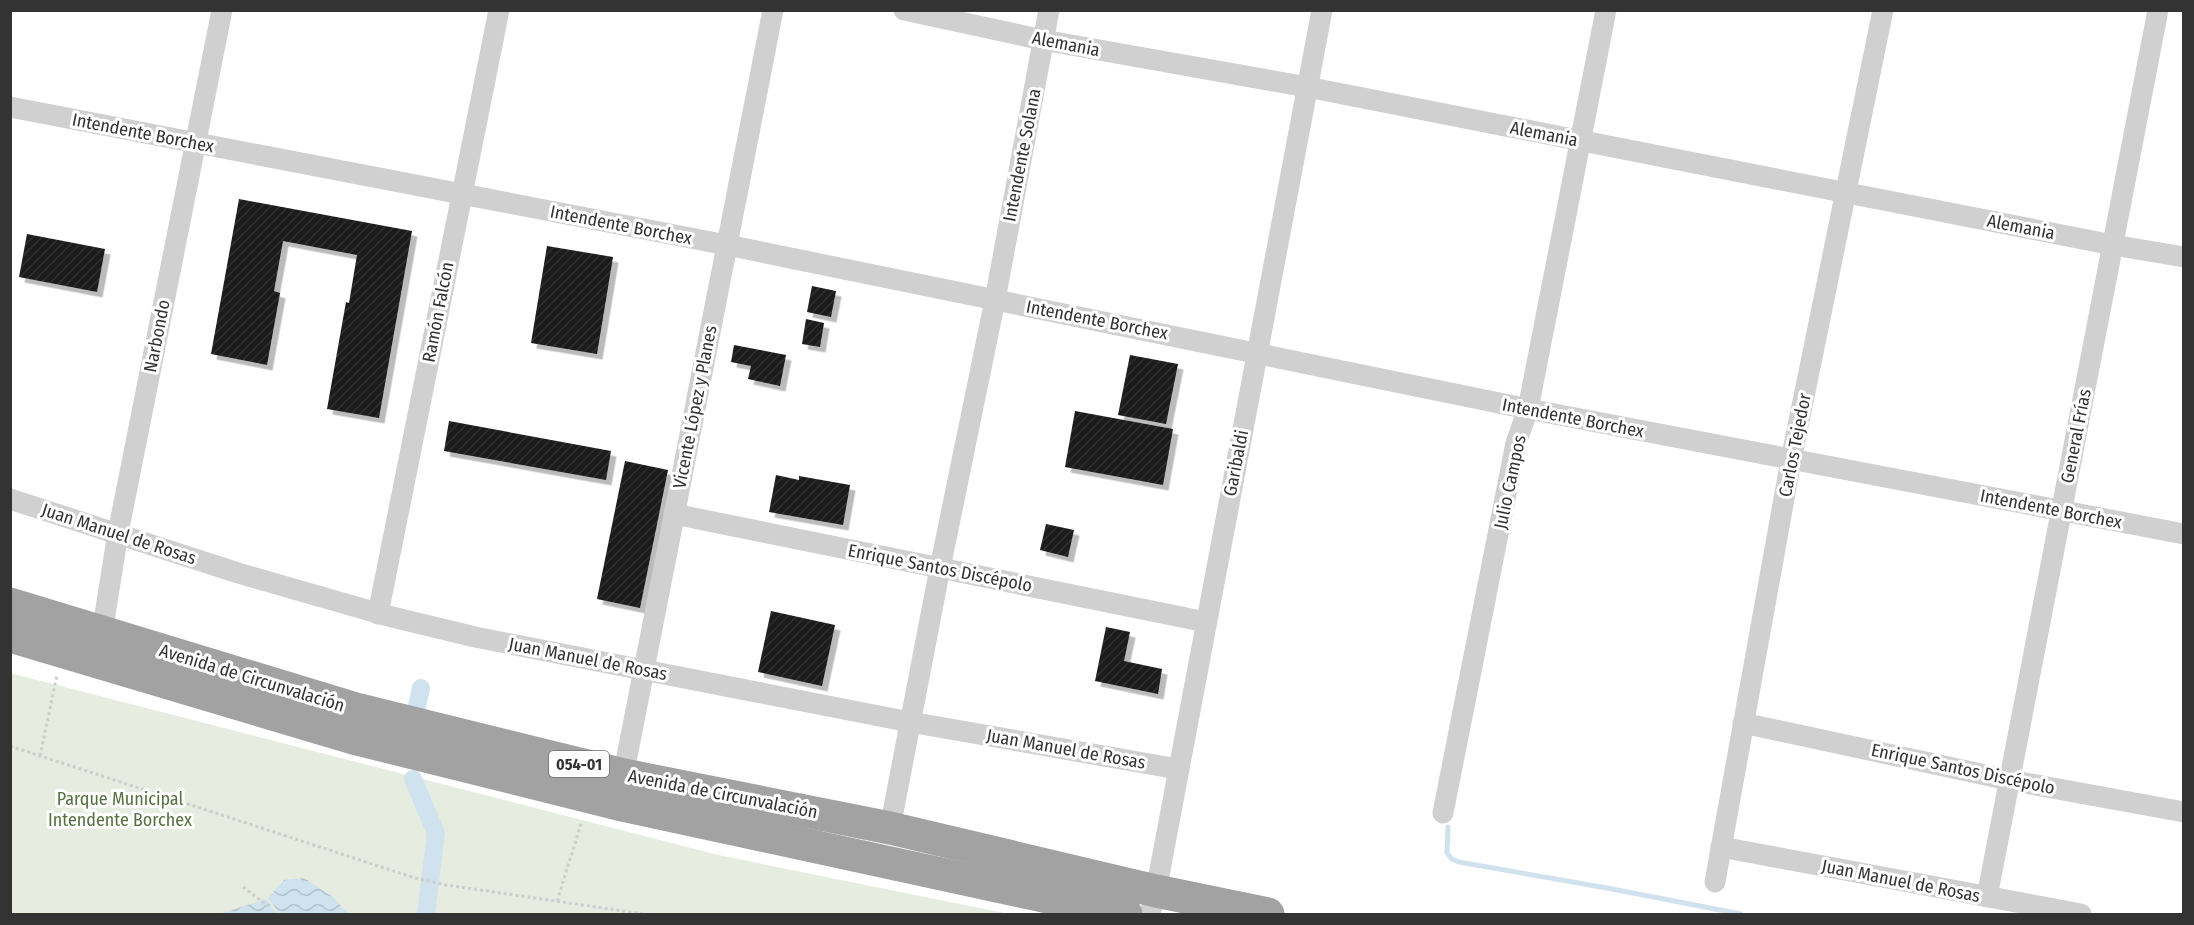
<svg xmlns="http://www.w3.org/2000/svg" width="2194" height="925" font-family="'Fira Sans Condensed',sans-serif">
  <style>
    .park { fill: #e6ecdf }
    .water { fill: url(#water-waves) }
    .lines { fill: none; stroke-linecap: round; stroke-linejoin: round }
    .stream { stroke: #cfe2ee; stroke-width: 5 }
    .canal { stroke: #cfe2ee; stroke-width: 18 }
    .building { fill: url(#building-hatch); filter: url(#shadow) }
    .path { stroke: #cdcdcd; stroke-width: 3; stroke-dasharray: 3 3; stroke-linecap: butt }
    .minor { stroke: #d0d0d0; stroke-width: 21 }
    .trunk { stroke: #a2a2a2; stroke-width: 33 }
    .labels { text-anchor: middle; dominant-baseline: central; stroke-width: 6; stroke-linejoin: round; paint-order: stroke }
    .shield { fill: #fff; stroke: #707070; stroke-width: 1.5 }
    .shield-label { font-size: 16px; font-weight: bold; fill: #333 }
    .street-label { font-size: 18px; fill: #333; stroke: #fff }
    .park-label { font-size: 18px; fill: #56703f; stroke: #fff }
  </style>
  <defs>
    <pattern id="water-waves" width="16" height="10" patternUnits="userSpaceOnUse" patternTransform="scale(1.5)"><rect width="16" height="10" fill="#cfe2ee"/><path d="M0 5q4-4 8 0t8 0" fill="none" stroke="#b2c2cd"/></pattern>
    <pattern id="building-hatch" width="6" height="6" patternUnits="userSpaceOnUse" patternTransform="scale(1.5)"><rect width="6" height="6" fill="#1a1a1a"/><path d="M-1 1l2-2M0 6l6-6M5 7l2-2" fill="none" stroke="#333"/></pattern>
    <filter id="shadow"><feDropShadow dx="5.5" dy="5.5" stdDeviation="0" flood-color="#0004"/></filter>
  </defs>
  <rect width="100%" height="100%" fill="#fff"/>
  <path class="park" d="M10,673L718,855L1009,914H11Z"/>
  <g class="water">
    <path d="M304,878L333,897L348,914H280L268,898L284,880Z"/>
    <path d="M266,899L277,914H219Z"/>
  </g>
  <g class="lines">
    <path class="stream" d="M1448,827L1447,853L1452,859L1459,862L1607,888L1741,914"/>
    <g class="canal">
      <path d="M416,711L421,688"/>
      <path d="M413,779L436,833L426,914"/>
    </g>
  </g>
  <g class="building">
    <path d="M239,199L412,231L379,418L327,409L346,302L349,303L357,255L283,241L274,291L280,293L267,365L211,354Z"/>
    <path d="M27,234L105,249L97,292L19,277Z"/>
    <path d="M547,246L613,257L597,354L531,343Z"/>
    <path d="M812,286L836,291L831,317L807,312Z"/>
    <path d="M806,319L824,323L820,347L802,344Z"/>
    <path d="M734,345L786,355L780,386L748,379L751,366L731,362Z"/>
    <path d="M1130,355L1178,364L1166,424L1118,415Z"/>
    <path d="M1075,411L1173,429L1163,485L1065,467Z"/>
    <path d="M449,421L611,451L606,480L444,451Z"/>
    <path d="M625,461L668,470L640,608L597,599Z"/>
    <path d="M776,475L799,480V476L850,485L843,525L769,512Z"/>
    <path d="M1046,524L1074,530L1068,557L1040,550Z"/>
    <path d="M771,611L835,625L822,686L758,672Z"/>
    <path d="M1106,627L1130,632L1124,661L1162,669L1158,694L1095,681Z"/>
  </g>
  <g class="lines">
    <g class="path">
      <path d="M10,746L415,878L446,885L644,914"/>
      <path d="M40,756L57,675"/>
      <path d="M243,887L268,906"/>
      <path d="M557,901L582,821"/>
    </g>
    <g class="minor">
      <path d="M904,10L1043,40L1307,87L2113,245L2184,257"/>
      <path d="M10,107L727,245L1528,409L2184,534"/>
      <path d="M10,499L238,573L388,616L475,637L910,722L1178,769"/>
      <path d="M674,514L1206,622"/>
      <path d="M378,614L499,10"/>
      <path d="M98,643L102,633L118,533L222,10"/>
      <path d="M1743,723L2009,780L2184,812"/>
      <path d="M621,787L773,10"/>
      <path d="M1443,813L1516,443L1528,409L1606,10"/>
      <path d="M890,828L940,568L995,300L1049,10"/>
      <path d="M1721,847L2081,914"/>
      <path d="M1715,882L1791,460L1883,10"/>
      <path d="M1987,897L2158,10"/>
      <path d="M1150,914L1156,891L1322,10"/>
    </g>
    <g class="trunk">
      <path d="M10,604L356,709L624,775L890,828L1156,891L1268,914"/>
      <path d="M10,636L353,738L618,804L1126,914"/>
    </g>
  </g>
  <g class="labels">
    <rect class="shield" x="549" y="751" width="60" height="26" rx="4.5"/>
    <g class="shield-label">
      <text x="579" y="764">054-01</text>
    </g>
    <g class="street-label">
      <text transform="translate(1066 44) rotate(11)">Alemania</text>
      <text transform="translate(143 133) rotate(11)">Intendente Borchex</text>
      <text transform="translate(1544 134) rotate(11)">Alemania</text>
      <text transform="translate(1022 155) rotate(-79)">Intendente Solana</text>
      <text transform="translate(621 225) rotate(11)">Intendente Borchex</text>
      <text transform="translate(2021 227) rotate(11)">Alemania</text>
      <text transform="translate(438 312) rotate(-79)">Ramón Falcón</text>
      <text transform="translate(1097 320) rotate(11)">Intendente Borchex</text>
      <text transform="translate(157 336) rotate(-79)">Narbondo</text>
      <text transform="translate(695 407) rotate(-79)">Vicente López y Planes</text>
      <text transform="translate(1573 418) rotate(11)">Intendente Borchex</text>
      <text transform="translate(2076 436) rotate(-79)">General Frías</text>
      <text transform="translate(1795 445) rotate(-79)">Carlos Tejedor</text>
      <text transform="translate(1236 463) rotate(-79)">Garibaldi</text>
      <text transform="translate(1510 482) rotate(-78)">Julio Campos</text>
      <text transform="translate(2051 509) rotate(11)">Intendente Borchex</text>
      <text transform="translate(119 534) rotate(18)">Juan Manuel de Rosas</text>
      <text transform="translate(940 568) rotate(11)">Enrique Santos Discépolo</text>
      <text transform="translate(588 659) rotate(11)">Juan Manuel de Rosas</text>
      <text transform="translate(252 678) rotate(17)">Avenida de Circunvalación</text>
      <text transform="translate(1066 749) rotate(10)">Juan Manuel de Rosas</text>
      <text transform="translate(1963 769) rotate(12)">Enrique Santos Discépolo</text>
      <text transform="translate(723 794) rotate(11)">Avenida de Circunvalación</text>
      <text transform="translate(1901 881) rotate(11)">Juan Manuel de Rosas</text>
    </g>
    <g class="park-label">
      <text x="120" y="799">Parque Municipal<tspan x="120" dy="21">Intendente Borchex</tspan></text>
    </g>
  </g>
  <rect width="2194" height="925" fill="none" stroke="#333333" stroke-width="24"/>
</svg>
